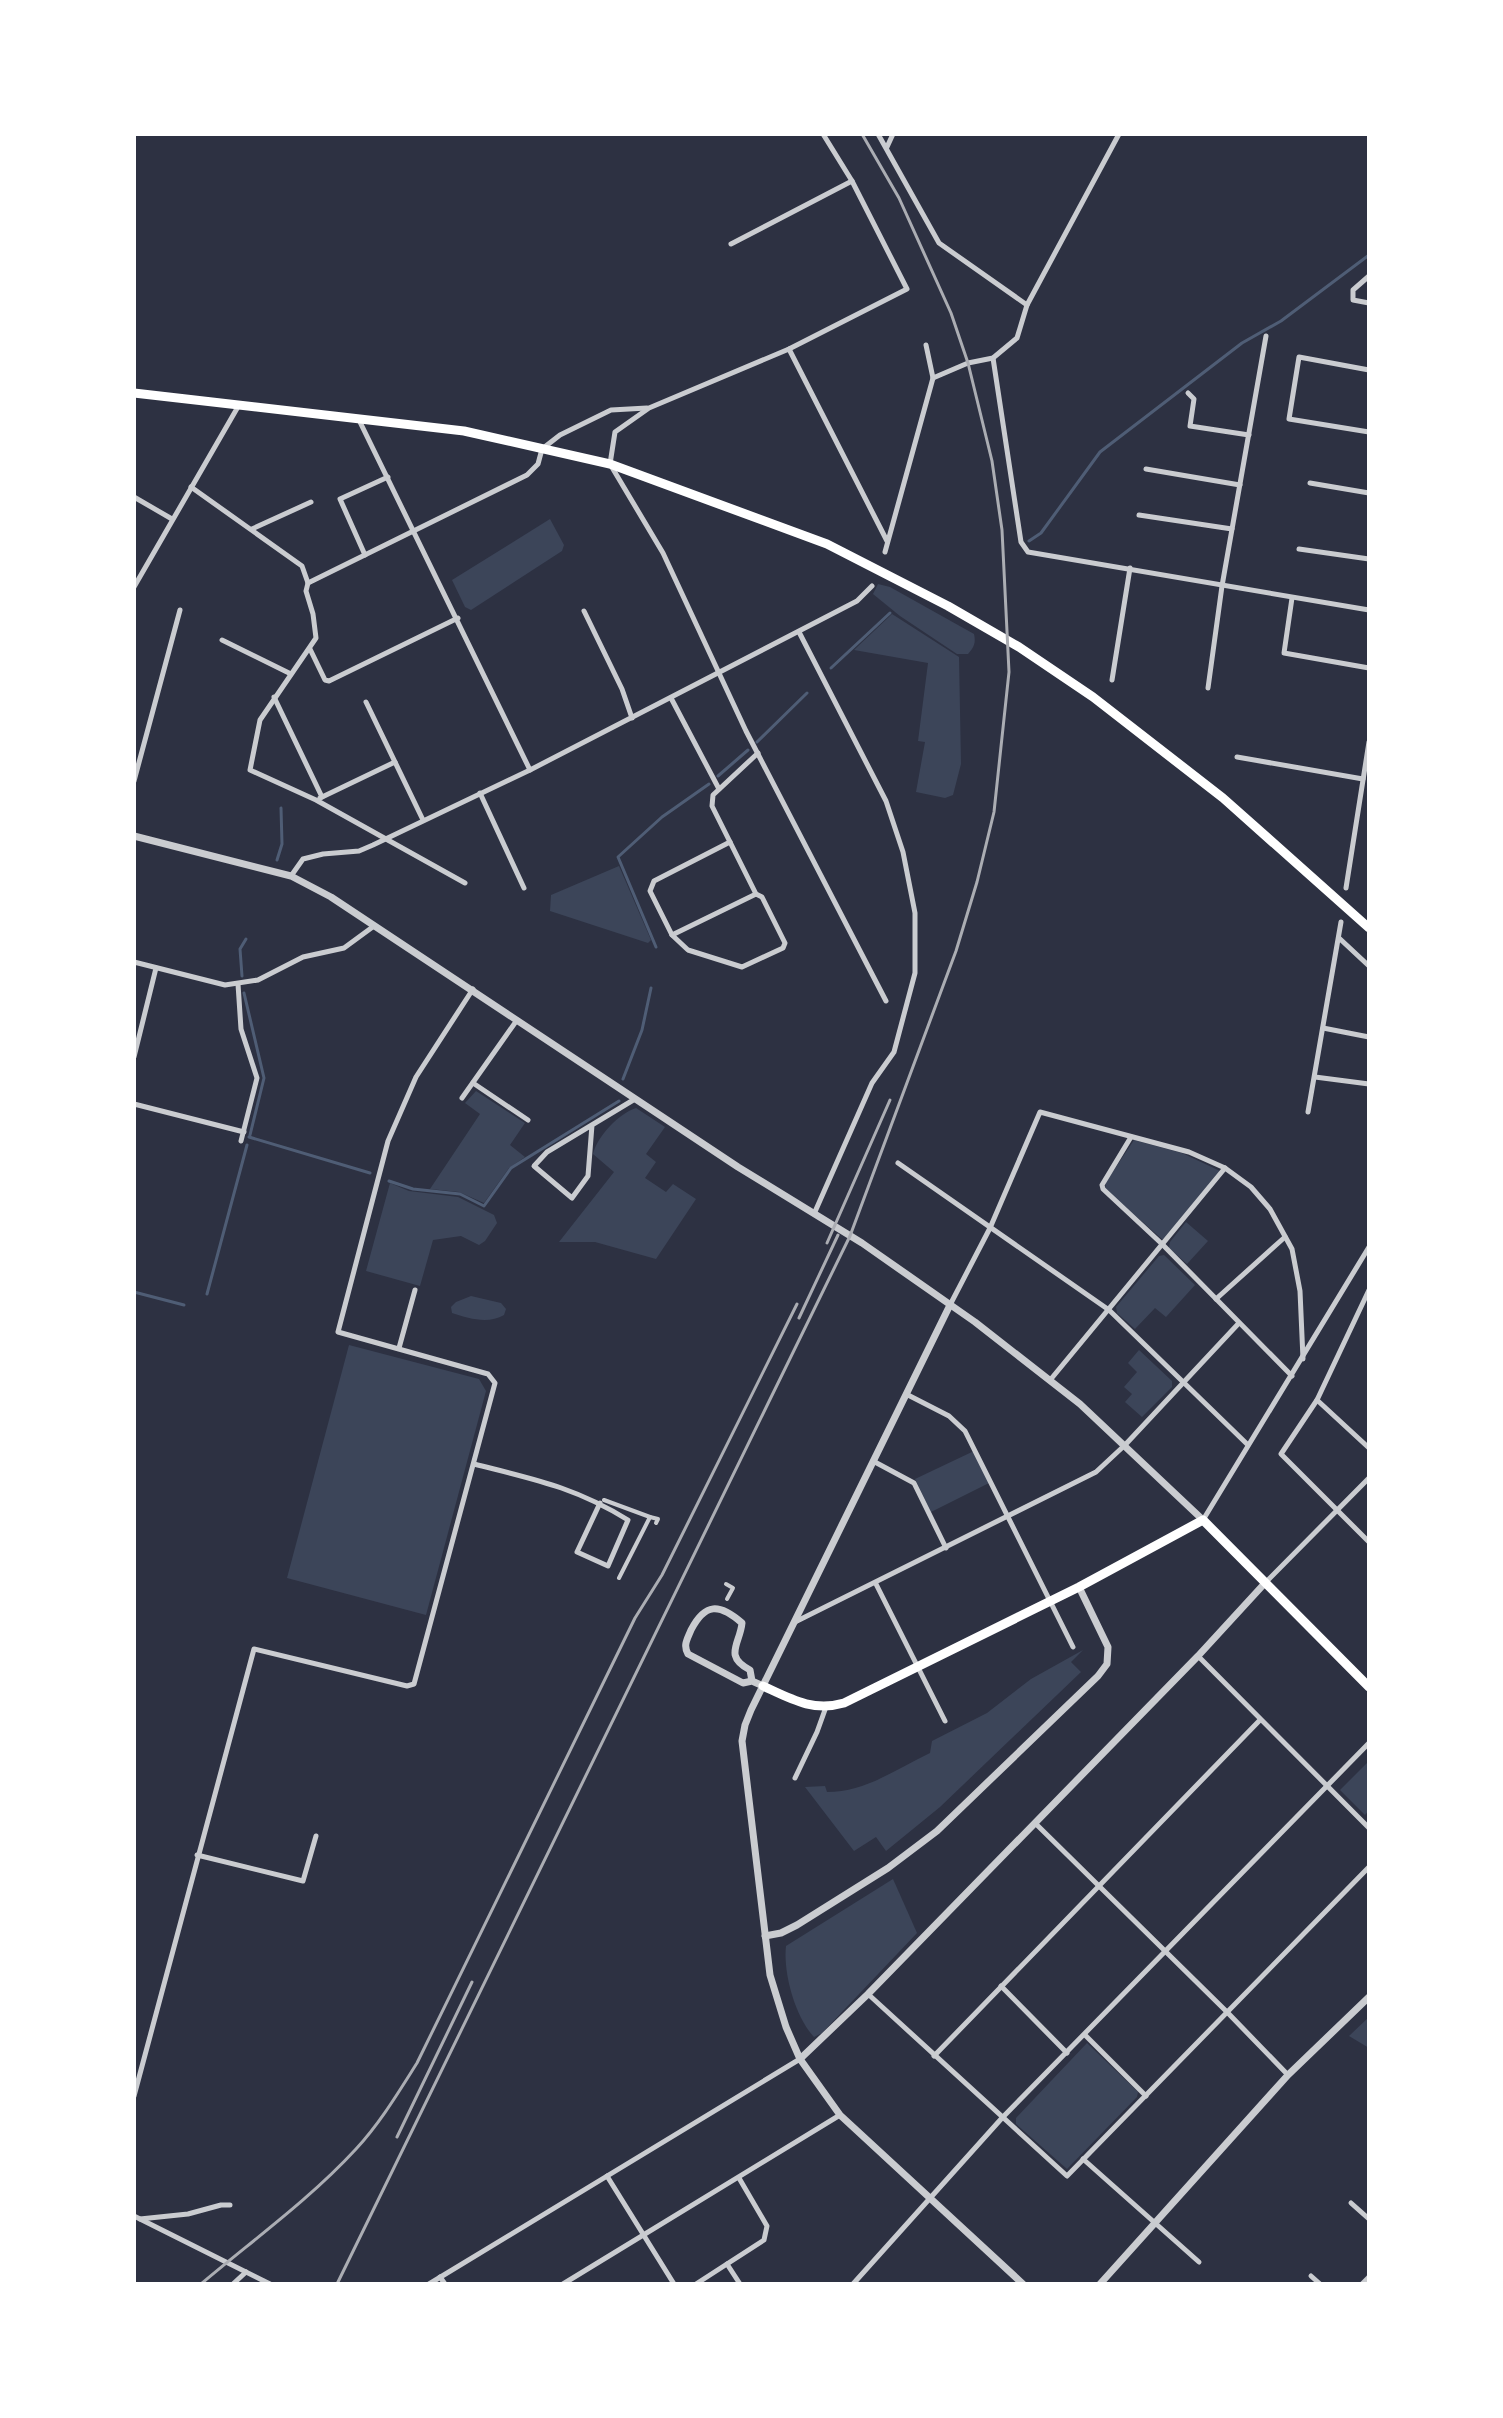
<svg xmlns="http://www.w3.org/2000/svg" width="1503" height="2418" font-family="Commissioner,sans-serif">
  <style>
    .green { fill: #3c4559 }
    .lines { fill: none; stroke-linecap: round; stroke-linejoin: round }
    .stream { stroke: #4f5d75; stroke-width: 3 }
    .pedestrian { stroke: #caccd0; stroke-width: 4 }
    .minor { stroke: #caccd0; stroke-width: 5 }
    .tertiary { stroke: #caccd0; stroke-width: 7 }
    .primary { stroke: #fff; stroke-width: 9 }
    .trunk { stroke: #fff; stroke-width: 9 }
    .rail { stroke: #abadb3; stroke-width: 3 }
  </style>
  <rect width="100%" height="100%" fill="#2d3142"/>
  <g class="green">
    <path d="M550,519L564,545L562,551L471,610L465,607L452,580Z"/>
    <path d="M878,584L890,587L974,634C976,643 974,647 968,654H957L900,616L873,594Z"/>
    <path d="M892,614L959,657L961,764L953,795L945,798L916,792L925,742L918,741L928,663L854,650Z"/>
    <path d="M619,866L651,940L648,943L550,911L551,895Z"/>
    <path d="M476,1091L525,1123L510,1145L525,1157L509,1168L484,1203L459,1192L430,1189L480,1114L465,1103Z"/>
    <path d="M636,1108L665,1127L646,1154L656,1162L645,1178L666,1192L673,1184L696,1199L656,1259L595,1242H559L614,1172L593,1154C597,1137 619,1113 636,1108Z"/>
    <path d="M1134,1140L1182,1153L1220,1171L1163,1240L1105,1189L1106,1182Z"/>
    <path d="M390,1183L409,1191L458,1197L494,1215L497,1223L485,1241L479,1245L461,1236L433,1240L420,1286L366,1271Z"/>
    <path d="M1186,1222L1208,1241L1187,1264L1169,1248L1170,1242Z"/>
    <path d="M1164,1255L1195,1285L1166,1317L1155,1308L1135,1329L1117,1313L1116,1307L1159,1256Z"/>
    <path d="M471,1296L501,1303L506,1309L504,1315C489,1324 469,1319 452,1313L451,1307L456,1302Z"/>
    <path d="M349,1345L479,1379L486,1391L426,1615L287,1578Z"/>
    <path d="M1139,1350L1172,1381V1387L1142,1417L1125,1402L1132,1394L1124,1387L1137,1372L1128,1363Z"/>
    <path d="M974,1451L989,1483L931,1512L915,1479Z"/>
    <path d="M1083,1650L1071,1662L1081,1672L940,1807L886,1851L876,1837L854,1851L805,1787L825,1786L827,1792C866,1792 896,1769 930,1753L932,1741L987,1713L1031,1679Z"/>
    <path d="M1369,1761V1810L1365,1815L1340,1790Z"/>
    <path d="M893,1879L917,1933L822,2033L814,2037C795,2017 783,1973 786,1946Z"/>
    <path d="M1369,2017V2048L1349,2036Z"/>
    <path d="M1087,2043L1138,2092L1137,2097L1067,2169L1016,2124V2118Z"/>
  </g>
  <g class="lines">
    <g class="stream">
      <path d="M1029,541L1041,533L1100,452L1242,343L1281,321L1369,255"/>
      <path d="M831,668L890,613"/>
      <path d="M757,742L807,693"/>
      <path d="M718,776L748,750"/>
      <path d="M277,860L282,844L281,808"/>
      <path d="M656,947L618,857L662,817L709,784"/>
      <path d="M242,976L240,949L246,939"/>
      <path d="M244,993L264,1078L250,1135"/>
      <path d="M623,1079L642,1030L651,988"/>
      <path d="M249,1137L370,1173"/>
      <path d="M389,1181L413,1189L460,1194L484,1206L511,1168L619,1101"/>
      <path d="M134,1292L184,1305"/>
      <path d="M207,1294L247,1145"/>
    </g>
    <g class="pedestrian">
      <path d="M604,1500L650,1517L619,1578"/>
      <path d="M650,1517L658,1519L656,1523"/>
      <path d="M726,1584L733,1588L727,1599"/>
    </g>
    <g class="minor">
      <path d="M823,134L852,181L907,289L789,349L649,408L615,432L610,464L663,553L746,731L886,1001"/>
      <path d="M878,134L939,243L1027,305"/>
      <path d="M887,147L893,134"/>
      <path d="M731,244L852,181"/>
      <path d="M1369,276L1353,290V300L1369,303"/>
      <path d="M789,349L887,541"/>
      <path d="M993,358L1021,542L1028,552L1369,610"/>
      <path d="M1369,370L1299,357L1289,419L1369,432"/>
      <path d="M933,378L968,363L993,358L1017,338L1027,305L1119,134"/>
      <path d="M1188,393L1194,399L1190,426L1249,435"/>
      <path d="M359,420L530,770"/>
      <path d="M1146,469L1240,485"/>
      <path d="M1310,483L1369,493"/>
      <path d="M191,487L302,566L308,583L306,591L313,614L316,638L260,720L250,770L316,800L465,883"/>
      <path d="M134,497L172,519"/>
      <path d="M1139,515L1232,529"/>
      <path d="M252,529L311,502"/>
      <path d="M1299,549L1369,559"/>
      <path d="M885,552L933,378L926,345"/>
      <path d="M365,555L340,499L388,477"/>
      <path d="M308,583L527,475L538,464L542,449L560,435L611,410L647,408"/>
      <path d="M134,587L239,405"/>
      <path d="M1292,598L1284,653L1369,668"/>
      <path d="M584,611L622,689L632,718"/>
      <path d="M799,632L886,801L903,852L915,913V973L894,1052L872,1083L814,1214"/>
      <path d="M222,640L291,674"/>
      <path d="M310,649L325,680L329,681L458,618"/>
      <path d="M1112,680L1130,568"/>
      <path d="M1208,688L1222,586L1266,336"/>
      <path d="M274,697L322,797"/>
      <path d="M671,698L719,789"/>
      <path d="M366,702L423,820"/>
      <path d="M1237,757L1363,779"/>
      <path d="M134,781L180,610"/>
      <path d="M480,793L524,888"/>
      <path d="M320,798L395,762"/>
      <path d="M730,842L654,881L650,891L672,935L756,894"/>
      <path d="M291,876L303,859L323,854L359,851L373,845L530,770L857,601L872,586"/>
      <path d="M1346,888L1369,742"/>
      <path d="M672,935L688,950L742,967L783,948L785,943L762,897L756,894L712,806L713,795L758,753"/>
      <path d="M1339,938L1369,966"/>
      <path d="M134,962L225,985L258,980L303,957L344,948L374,926"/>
      <path d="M238,984L241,1029L257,1078L241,1141"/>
      <path d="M1323,1028L1369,1037"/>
      <path d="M134,1057L156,968"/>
      <path d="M1315,1077L1369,1084"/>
      <path d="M473,1083L528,1120"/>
      <path d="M462,1098L517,1020"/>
      <path d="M134,1104L244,1132"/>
      <path d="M1308,1112L1341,922"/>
      <path d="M592,1125L588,1176L572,1198L534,1166L547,1152L635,1099"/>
      <path d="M1131,1137L1102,1185L1103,1189L1162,1244L1292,1376"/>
      <path d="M898,1163L1109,1310L1248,1445"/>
      <path d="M1369,1290L1317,1400L1281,1454L1369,1542"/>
      <path d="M1216,1299L1285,1237"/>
      <path d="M950,1305L990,1228L1040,1112L1189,1152L1225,1168L1251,1187L1270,1209L1292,1249L1300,1291L1303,1359"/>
      <path d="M399,1348L415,1290"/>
      <path d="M1051,1379L1225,1168"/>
      <path d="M906,1394L949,1416L965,1431L1073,1647"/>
      <path d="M1317,1400L1369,1448"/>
      <path d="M873,1461L914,1483L946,1548"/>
      <path d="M474,1464C533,1479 575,1487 628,1520L608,1566L577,1552L600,1503"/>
      <path d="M1203,1520L1369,1247"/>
      <path d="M1266,1582L1369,1478"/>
      <path d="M876,1584L945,1721"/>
      <path d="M795,1622L1096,1472L1125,1445L1239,1323"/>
      <path d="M1198,1656L1369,1828"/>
      <path d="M795,1778L817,1732L826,1707"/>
      <path d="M1035,1823L1227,2012L1288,2075"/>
      <path d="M197,1855L303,1881L316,1836"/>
      <path d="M1001,1986L1067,2053"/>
      <path d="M868,1994L1067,2176L1369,1867"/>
      <path d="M1085,2035L1146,2096"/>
      <path d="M934,2056L1260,1720"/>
      <path d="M134,2096L254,1649L407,1686L414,1684L495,1383L488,1374L338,1332L388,1141L416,1077L473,989"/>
      <path d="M1083,2159L1199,2262"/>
      <path d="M607,2176L674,2284"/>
      <path d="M1351,2203L1369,2219"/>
      <path d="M134,2216L270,2284"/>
      <path d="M140,2219L188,2214L221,2205H230"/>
      <path d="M727,2264L740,2284"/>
      <path d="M1311,2276L1320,2284"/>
      <path d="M440,2277L445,2284"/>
      <path d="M233,2284L246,2272"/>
      <path d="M429,2284L800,2059"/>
      <path d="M563,2284L840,2115"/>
      <path d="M696,2284L764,2240L767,2226L739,2178"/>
      <path d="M853,2284L1002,2118L1369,1743"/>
      <path d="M1362,2284L1369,2277"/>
    </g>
    <g class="tertiary">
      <path d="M134,836L291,876L331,897L738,1167L862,1243L975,1322L1080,1404L1203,1520"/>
      <path d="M950,1305L751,1710L745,1725L742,1741L770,1975L786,2027L800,2059L840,2115L1023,2284"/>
      <path d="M752,1681L750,1670C723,1656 740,1644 742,1623C719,1603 705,1603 691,1630C687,1640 683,1645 688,1654L743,1683L752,1681L763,1686"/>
      <path d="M765,1936L781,1933L797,1925L888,1868L937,1831L1098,1676L1107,1664L1108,1647L1079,1587"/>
      <path d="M800,2059L868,1994L1198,1656L1265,1583"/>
      <path d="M1100,2284L1288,2075L1369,1997"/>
    </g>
    <path class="primary" d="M763,1686C791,1699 813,1712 844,1703L1079,1587L1203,1520L1369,1687"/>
    <path class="trunk" d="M134,393L464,431L610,464L827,544L948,606L1019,647L1093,697L1223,798L1369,928"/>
    <g class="rail">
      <path d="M827,1243L890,1100"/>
      <path d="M799,1318L838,1235"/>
      <path d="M397,2137L472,1982"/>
      <path d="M201,2284C253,2240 310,2199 356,2149C380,2123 398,2093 417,2063L635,1618L662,1575L797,1304"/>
      <path d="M337,2284L850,1236L956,951L977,882L994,812L1009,672L1002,530L992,461L968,363L951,313L899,198L862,134"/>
    </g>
  </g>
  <rect width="1503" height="2418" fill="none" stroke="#ffffff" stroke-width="272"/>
</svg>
